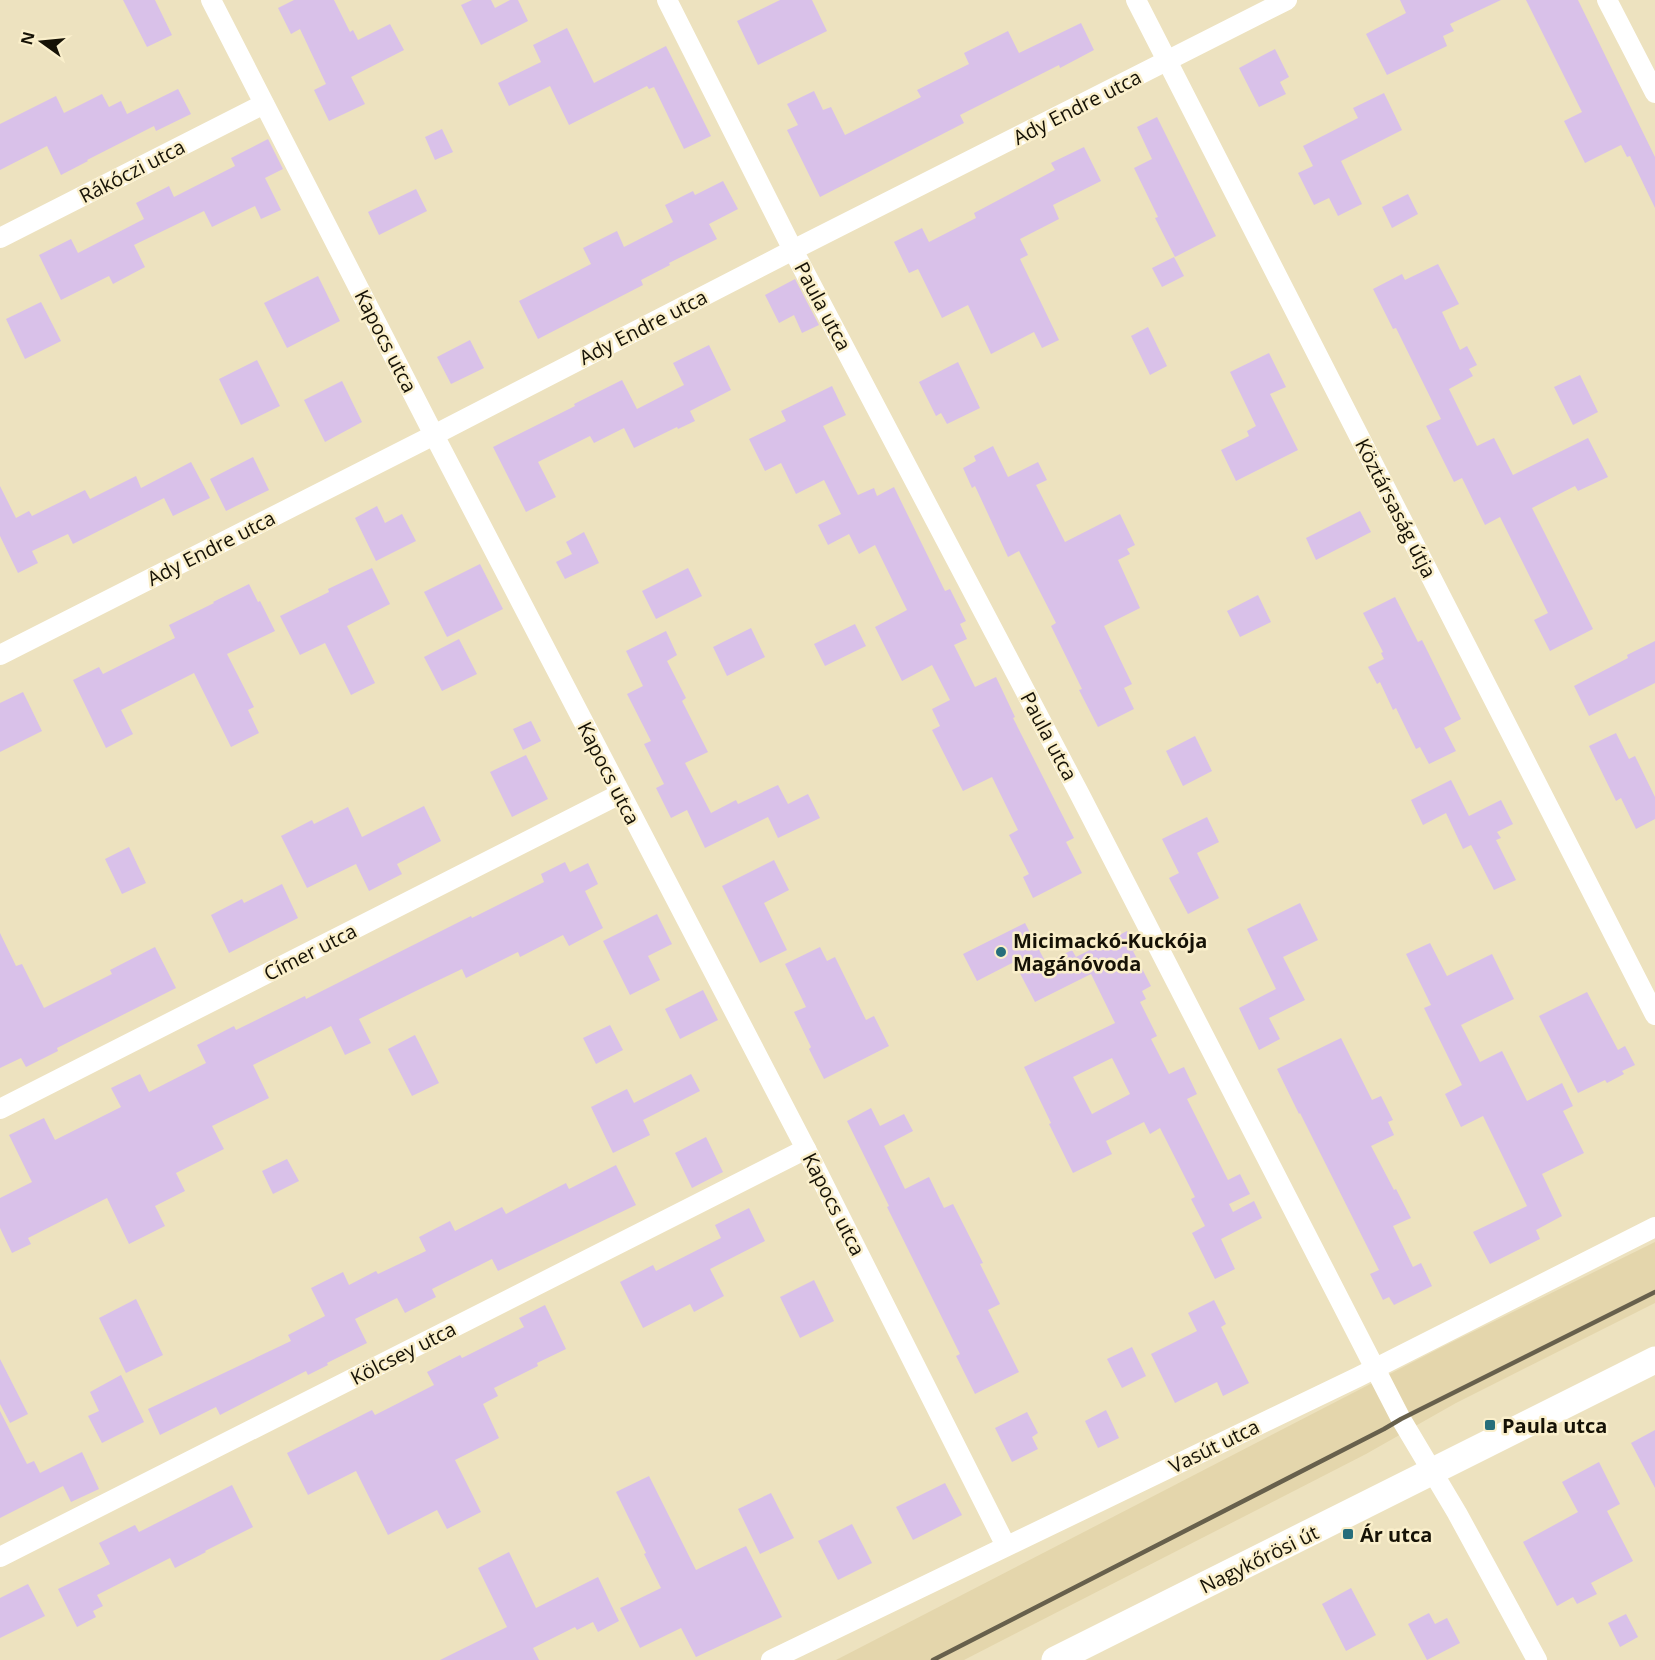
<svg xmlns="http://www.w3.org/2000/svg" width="1655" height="1660" font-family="'Open Sans',sans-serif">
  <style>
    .built { fill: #e4d6ac }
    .building { fill: #d9c1e9; fill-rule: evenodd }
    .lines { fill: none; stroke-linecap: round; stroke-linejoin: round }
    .minor { stroke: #fff; stroke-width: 20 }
    .secondary { stroke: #fff; stroke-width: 27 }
    .rail { stroke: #67604c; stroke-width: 4.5 }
    .poi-dot { fill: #276e7b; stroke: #faefcb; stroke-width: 2 }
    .labels { text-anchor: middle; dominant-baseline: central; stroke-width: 5; stroke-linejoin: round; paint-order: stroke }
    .street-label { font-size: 20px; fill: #161206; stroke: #faefcb }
    .poi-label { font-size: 20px; font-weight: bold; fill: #161206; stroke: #faefcb; text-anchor: start }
  </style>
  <rect width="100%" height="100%" fill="#ede2bf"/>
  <path class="built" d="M1655,1242V1303L1456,1403L1366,1454L964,1660H836L1444,1346Z"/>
  <g class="building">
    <path d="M123,0H155L172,35L147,47Z"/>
    <path d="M294,0H334L350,32L353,30L358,40L390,24L404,50L351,77L365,104L329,121L314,90L326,84L300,29L291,34L278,8Z"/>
    <path d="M472,0H491L495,8L510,0H518L528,21L481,45L461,5Z"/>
    <path d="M780,0H812L827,31L758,65L737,21Z"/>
    <path d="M1400,0H1501L1450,24L1454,31L1443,36L1447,46L1387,75L1366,34L1406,13Z"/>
    <path d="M1526,0H1578L1655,157V208L1630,156L1627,157L1621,145L1585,163L1564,121L1582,112Z"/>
    <path d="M1081,23L1094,50L1060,68L1059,65L960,115L964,123L820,197L787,130L798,125L787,104L814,91L823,110L831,107L845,135L921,97L917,90L969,64L964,53L1008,31L1019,53Z"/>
    <path d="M567,28L594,83L666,46L711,136L684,149L654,87L649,89L647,86L569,125L550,86L509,106L498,83L541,62L533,45Z"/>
    <path d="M1275,49L1289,77L1280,82L1286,94L1259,107L1239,68Z"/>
    <path d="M178,89L191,114L156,131L154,126L87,160L88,161L61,175L47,146L0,170V124L56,96L64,113L102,94L109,107L121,101L127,114Z"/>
    <path d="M1384,93L1402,130L1341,161L1362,204L1338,216L1329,198L1314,205L1298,173L1313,166L1303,146L1358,118L1353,108Z"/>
    <path d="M1157,117L1216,236L1175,257L1155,218L1158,217L1134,168L1152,159L1137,127Z"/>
    <path d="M442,129L453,152L435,160L425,137Z"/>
    <path d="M268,139L283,169L265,178L281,210L261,219L255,206L212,227L204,211L134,245L145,267L113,284L109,276L61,300L39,255L71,239L78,253L144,219L136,203L169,186L174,197L235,166L231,158Z"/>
    <path d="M1084,147L1101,181L1053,205L1059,219L1020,239L1028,255L1020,259L1059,340L1042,348L1034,332L991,354L968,305L942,318L918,269L909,273L894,242L922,228L929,242L976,218L974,213L1055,170L1051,163Z"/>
    <path d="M723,181L738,209L709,224L717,239L669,263L670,265L641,280L643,285L538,339L519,301L591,264L583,248L617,231L624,247L673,222L665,205L693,191L695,195Z"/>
    <path d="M416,189L427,211L379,235L368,212Z"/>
    <path d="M1408,194L1418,214L1392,228L1382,207Z"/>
    <path d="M1174,257L1184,276L1162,287L1152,268Z"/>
    <path d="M1438,264L1459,304L1442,312L1460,350L1467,346L1477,365L1469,369L1473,376L1449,389L1477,446L1494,438L1513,475L1588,438L1608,477L1578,491L1575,486L1532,508L1593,629L1550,651L1534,620L1548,613L1500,517L1485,525L1462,478L1454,482L1426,426L1441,419L1396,328L1393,329L1373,289L1402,274L1405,280Z"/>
    <path d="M318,276L340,321L287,348L264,303Z"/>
    <path d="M795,279L819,325L802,333L794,315L779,323L765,295Z"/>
    <path d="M41,302L61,341L25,359L6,319Z"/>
    <path d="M1148,327L1167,366L1150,375L1131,336Z"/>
    <path d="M470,340L484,368L451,384L437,357Z"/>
    <path d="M709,345L731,390L690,411L695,421L678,429L677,427L634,448L624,428L594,443L590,436L538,462L556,497L526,512L493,447L575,406L574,404L622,380L637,409L684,385L673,363Z"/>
    <path d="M1269,353L1286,387L1270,394L1298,450L1236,481L1221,450L1249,436L1247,431L1256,426L1230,372Z"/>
    <path d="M257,360L280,406L241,425L219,379Z"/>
    <path d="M958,362L980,408L947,424L941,413L936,416L919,382Z"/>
    <path d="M1580,375L1598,412L1573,425L1554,387Z"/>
    <path d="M342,381L362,422L325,442L304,400Z"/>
    <path d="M832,386L846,415L823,426L858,495L874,488L877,496L894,487L945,591L950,589L966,621L960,624L967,639L954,645L975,687L996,677L1015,717L1013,718L1074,838L1066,842L1082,873L1033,898L1023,877L1029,874L1009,835L1018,830L992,777L963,791L932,730L940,726L932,709L950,700L932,665L902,681L875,627L907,610L875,545L859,554L849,534L828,545L818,525L841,514L824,480L796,494L781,463L765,471L749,439L786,421L781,411Z"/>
    <path d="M993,446L1008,477L1038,462L1047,480L1036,485L1065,542L1120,514L1135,545L1127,549L1130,554L1118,560L1140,608L1104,626L1132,684L1124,688L1134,709L1098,727L1079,690L1082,689L1051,626L1056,623L1019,551L1008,557L975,486L972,488L963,468L976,461L974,456Z"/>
    <path d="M253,457L269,490L226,511L210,479Z"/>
    <path d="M191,462L210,498L173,516L164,498L73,544L68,534L32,551L38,563L18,573L0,536V486L16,518L29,511L32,516L85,490L90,499L136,476L141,488Z"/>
    <path d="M377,506L385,523L402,514L416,541L376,561L355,518Z"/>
    <path d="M1360,511L1371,532L1316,560L1306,538Z"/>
    <path d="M584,532L599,563L565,579L556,562L572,554L566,542Z"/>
    <path d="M480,564L503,609L447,637L424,592Z"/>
    <path d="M372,568L390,604L347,626L375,683L351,695L325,643L300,655L280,616L329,592L328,589Z"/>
    <path d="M688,568L702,596L656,619L642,591Z"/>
    <path d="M249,584L258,602L260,601L275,631L227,654L254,707L248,710L259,733L231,747L194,673L121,710L133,734L106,748L73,680L99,667L103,674L175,638L169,625L214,603L213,602Z"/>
    <path d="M1258,595L1271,622L1240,637L1227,611Z"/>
    <path d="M1395,597L1418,642L1422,640L1461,719L1444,728L1456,751L1429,764L1420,747L1416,749L1396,708L1393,710L1380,682L1377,684L1368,667L1384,659L1381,653L1383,652L1363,613Z"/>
    <path d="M855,624L866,646L825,666L814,644Z"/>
    <path d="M751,628L765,657L727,676L713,647Z"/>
    <path d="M666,631L677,655L667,661L686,698L682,701L708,752L685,763L711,813L736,800L738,804L778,785L788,804L808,794L820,818L778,838L768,817L705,848L687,810L671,818L656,788L664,784L644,744L651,741L627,694L643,686L626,651Z"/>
    <path d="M459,639L477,674L442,691L424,657Z"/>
    <path d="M1655,641V683L1589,716L1574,686L1628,658L1627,655Z"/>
    <path d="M23,692L42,731L0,752V703Z"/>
    <path d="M531,721L541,741L523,750L513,729Z"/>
    <path d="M1616,733L1629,759L1635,756L1655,797V819L1636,829L1621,798L1616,801L1589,746Z"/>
    <path d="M1195,736L1212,771L1183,786L1166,751Z"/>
    <path d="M526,755L548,799L512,817L490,772Z"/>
    <path d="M1451,780L1469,816L1501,800L1513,824L1497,832L1501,838L1496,840L1516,880L1494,890L1471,845L1463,849L1446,813L1423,825L1411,800Z"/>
    <path d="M424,806L441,841L397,864L402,874L369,891L356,864L307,888L281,836L312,820L314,824L348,807L362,837Z"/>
    <path d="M1207,817L1219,842L1197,853L1219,898L1188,914L1169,878L1179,873L1162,839Z"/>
    <path d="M129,847L146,883L122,894L105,859Z"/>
    <path d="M774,860L789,890L764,903L787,950L760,963L722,886Z"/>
    <path d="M565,862L570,872L588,863L598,884L585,891L603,928L569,946L563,935L520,957L518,952L466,978L462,969L420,989L359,1019L371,1043L345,1055L331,1026L253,1065L269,1098L212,1126L224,1149L176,1173L185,1191L155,1206L165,1226L129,1244L107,1198L28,1238L31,1244L12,1253L0,1228V1198L32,1182L9,1135L44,1118L55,1140L121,1107L111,1088L140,1074L149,1092L206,1063L197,1045L234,1026L236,1030L305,996L306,999L471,916L472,918L544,882L541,874Z"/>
    <path d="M282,884L298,918L229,953L211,915L242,899L244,903Z"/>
    <path d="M1300,903L1318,940L1283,957L1305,1000L1269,1018L1280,1039L1259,1050L1239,1008L1276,989L1247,929Z"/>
    <path d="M657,914L672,944L648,956L660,980L630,995L603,941Z"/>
    <path d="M1025,923L1046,963L1072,950L1076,957L1127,931L1137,949L1133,951L1151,986L1142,991L1146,999L1140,1002L1157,1036L1151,1039L1169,1074L1184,1067L1197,1094L1187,1099L1228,1180L1240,1174L1250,1194L1229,1204L1233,1212L1254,1201L1262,1218L1221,1239L1235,1269L1215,1279L1192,1233L1205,1226L1191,1199L1195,1197L1160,1128L1150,1134L1144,1122L1106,1141L1112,1154L1073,1173L1049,1124L1051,1123L1024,1067L1115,1023L1091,974L1035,1002L1014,962L977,981L963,954ZM1112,1058L1130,1094L1092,1114L1073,1077Z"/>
    <path d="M0,933L16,966L22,964L44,1008L112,974L110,970L155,947L176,988L57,1048L58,1051L26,1067L21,1058L0,1068Z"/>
    <path d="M1430,943L1447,976L1492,954L1514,999L1461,1025L1480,1062L1502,1051L1527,1101L1562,1083L1573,1106L1563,1111L1584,1153L1542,1174L1562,1216L1536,1230L1540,1239L1490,1264L1473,1232L1527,1206L1483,1116L1461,1127L1445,1094L1462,1085L1424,1008L1431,1005L1406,954Z"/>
    <path d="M820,947L827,961L835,957L866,1020L874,1016L889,1046L824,1079L809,1049L811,1047L794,1012L806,1007L785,964Z"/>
    <path d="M703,990L718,1020L680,1039L665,1009Z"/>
    <path d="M1587,992L1618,1050L1625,1046L1635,1065L1622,1071L1624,1074L1607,1083L1605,1080L1578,1093L1539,1016Z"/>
    <path d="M610,1025L623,1050L596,1064L583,1038Z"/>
    <path d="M415,1035L439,1083L412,1096L388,1049Z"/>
    <path d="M1341,1038L1372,1100L1381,1096L1393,1120L1388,1122L1394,1135L1371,1146L1394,1190L1396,1189L1411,1218L1393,1226L1413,1267L1421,1263L1432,1286L1394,1305L1389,1297L1383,1300L1370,1274L1379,1270L1300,1113L1299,1114L1277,1069Z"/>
    <path d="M691,1074L700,1091L643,1120L650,1135L613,1153L591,1107L627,1089L634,1103Z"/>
    <path d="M871,1108L880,1126L904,1114L913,1131L884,1146L905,1189L929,1177L944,1208L953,1204L983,1263L980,1264L1000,1304L988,1310L1019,1372L975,1394L956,1356L960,1354L887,1207L889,1206L847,1121Z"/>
    <path d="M706,1137L723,1172L692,1188L675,1153Z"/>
    <path d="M287,1159L299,1181L273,1194L262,1171Z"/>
    <path d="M616,1165L636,1205L498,1271L492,1259L432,1289L436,1297L405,1313L397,1298L355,1319L367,1343L327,1363L328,1365L308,1375L306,1371L220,1415L216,1407L160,1435L148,1409L291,1341L288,1335L325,1316L311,1288L343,1272L349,1285L376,1271L378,1274L426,1251L419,1237L450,1221L455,1231L502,1207L506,1214L566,1183L569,1189Z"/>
    <path d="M749,1208L765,1241L710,1269L724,1296L694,1312L690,1304L643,1328L620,1282L653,1265L656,1271L721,1238L715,1225Z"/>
    <path d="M814,1280L834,1321L800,1338L780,1297Z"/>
    <path d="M136,1299L163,1355L126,1373L99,1318Z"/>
    <path d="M1214,1300L1226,1324L1221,1327L1249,1383L1223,1396L1217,1382L1175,1403L1151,1354L1197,1331L1188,1313Z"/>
    <path d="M545,1305L566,1349L537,1363L538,1366L494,1388L498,1396L483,1404L499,1438L455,1460L481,1512L447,1529L437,1510L388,1535L356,1471L308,1495L287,1453L372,1410L375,1415L434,1385L427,1372L460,1355L462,1358L524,1327L519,1318Z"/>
    <path d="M1132,1347L1146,1376L1122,1388L1107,1359Z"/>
    <path d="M0,1359L28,1414L10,1423L0,1404Z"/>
    <path d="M121,1375L144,1422L102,1443L88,1416L99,1411L90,1392Z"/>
    <path d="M1106,1410L1119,1438L1098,1448L1085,1421Z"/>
    <path d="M0,1411L27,1464L34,1461L40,1473L82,1452L99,1489L71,1502L63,1486L0,1518Z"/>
    <path d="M1027,1412L1038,1433L1032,1437L1038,1449L1012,1462L995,1428Z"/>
    <path d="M1655,1430V1488L1631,1443Z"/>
    <path d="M1599,1462L1620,1504L1607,1511L1633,1561L1591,1583L1597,1594L1577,1604L1573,1597L1557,1606L1523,1542L1578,1512L1562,1482Z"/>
    <path d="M649,1476L696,1570L746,1546L782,1617L696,1657L681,1628L640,1648L620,1608L661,1588L644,1554L646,1553L616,1492Z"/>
    <path d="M945,1483L962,1515L913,1540L896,1507Z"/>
    <path d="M232,1485L253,1527L205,1551L206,1552L175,1568L170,1558L97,1595L103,1606L93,1611L96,1617L77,1627L58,1589L110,1564L99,1543L135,1525L139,1532Z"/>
    <path d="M771,1493L794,1538L760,1554L738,1509Z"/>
    <path d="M852,1524L872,1563L838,1580L818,1541Z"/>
    <path d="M509,1552L536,1608L598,1577L619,1621L598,1632L593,1622L577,1630L575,1627L533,1648L539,1660H440L507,1627L478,1568Z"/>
    <path d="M28,1584L45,1616L0,1638V1598Z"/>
    <path d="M1351,1588L1376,1635L1346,1651L1322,1604Z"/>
    <path d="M1429,1613L1435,1624L1447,1618L1460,1643L1427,1660L1408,1624Z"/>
    <path d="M1626,1614L1638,1637L1620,1647L1608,1623Z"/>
  </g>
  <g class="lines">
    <g class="minor">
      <path d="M211,0L434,435L806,1149L1006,1546"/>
      <path d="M667,0L793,250L1080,795L1401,1419L1457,1513L1537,1660"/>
      <path d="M1136,0L1655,1015"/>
      <path d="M1607,0L1655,93"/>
      <path d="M0,238L264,104"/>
      <path d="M0,655L434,435L793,250L1287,0"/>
      <path d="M0,1109L620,794"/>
      <path d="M0,1557L806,1149"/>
      <path d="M771,1660L1358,1377L1655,1227"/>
    </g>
    <path class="secondary" d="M1055,1660L1655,1360"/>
    <path class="rail" d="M933,1660L1384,1429L1401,1419L1655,1292"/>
  </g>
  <g class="poi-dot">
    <circle cx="1001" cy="952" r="6"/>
    <rect x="1484" y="1419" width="12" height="12" rx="3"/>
    <rect x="1342" y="1528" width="12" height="12" rx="3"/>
  </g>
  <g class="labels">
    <g class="street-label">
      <text transform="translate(1077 107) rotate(-27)">Ady Endre utca</text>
      <text transform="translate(132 171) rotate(-27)">Rákóczi utca</text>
      <text transform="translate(823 306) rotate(62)">Paula utca</text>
      <text transform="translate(643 327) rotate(-27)">Ady Endre utca</text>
      <text transform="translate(386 341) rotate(63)">Kapocs utca</text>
      <text transform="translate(1396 508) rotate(63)">Köztársaság útja</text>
      <text transform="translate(211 548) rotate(-27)">Ady Endre utca</text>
      <text transform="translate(1049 736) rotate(62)">Paula utca</text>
      <text transform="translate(609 773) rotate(63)">Kapocs utca</text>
      <text transform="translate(310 952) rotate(-27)">Címer utca</text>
      <text transform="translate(834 1204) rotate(63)">Kapocs utca</text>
      <text transform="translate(403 1353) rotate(-27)">Kölcsey utca</text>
      <text transform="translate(1214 1446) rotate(-26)">Vasút utca</text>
      <text transform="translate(1259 1559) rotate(-26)">Nagykőrösi út</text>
    </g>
    <g class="poi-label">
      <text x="1013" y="940">Micimackó-Kuckója<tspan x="1013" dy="23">Magánóvoda</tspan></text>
      <text x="1502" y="1425">Paula utca</text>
      <text x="1360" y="1534">Ár utca</text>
    </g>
  </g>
  <g transform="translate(42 42) rotate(285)" stroke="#faefcb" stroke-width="4.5" paint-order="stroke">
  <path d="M0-4.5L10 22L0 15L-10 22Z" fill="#161206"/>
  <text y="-9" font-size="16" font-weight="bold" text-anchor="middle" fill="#161206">N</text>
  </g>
</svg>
